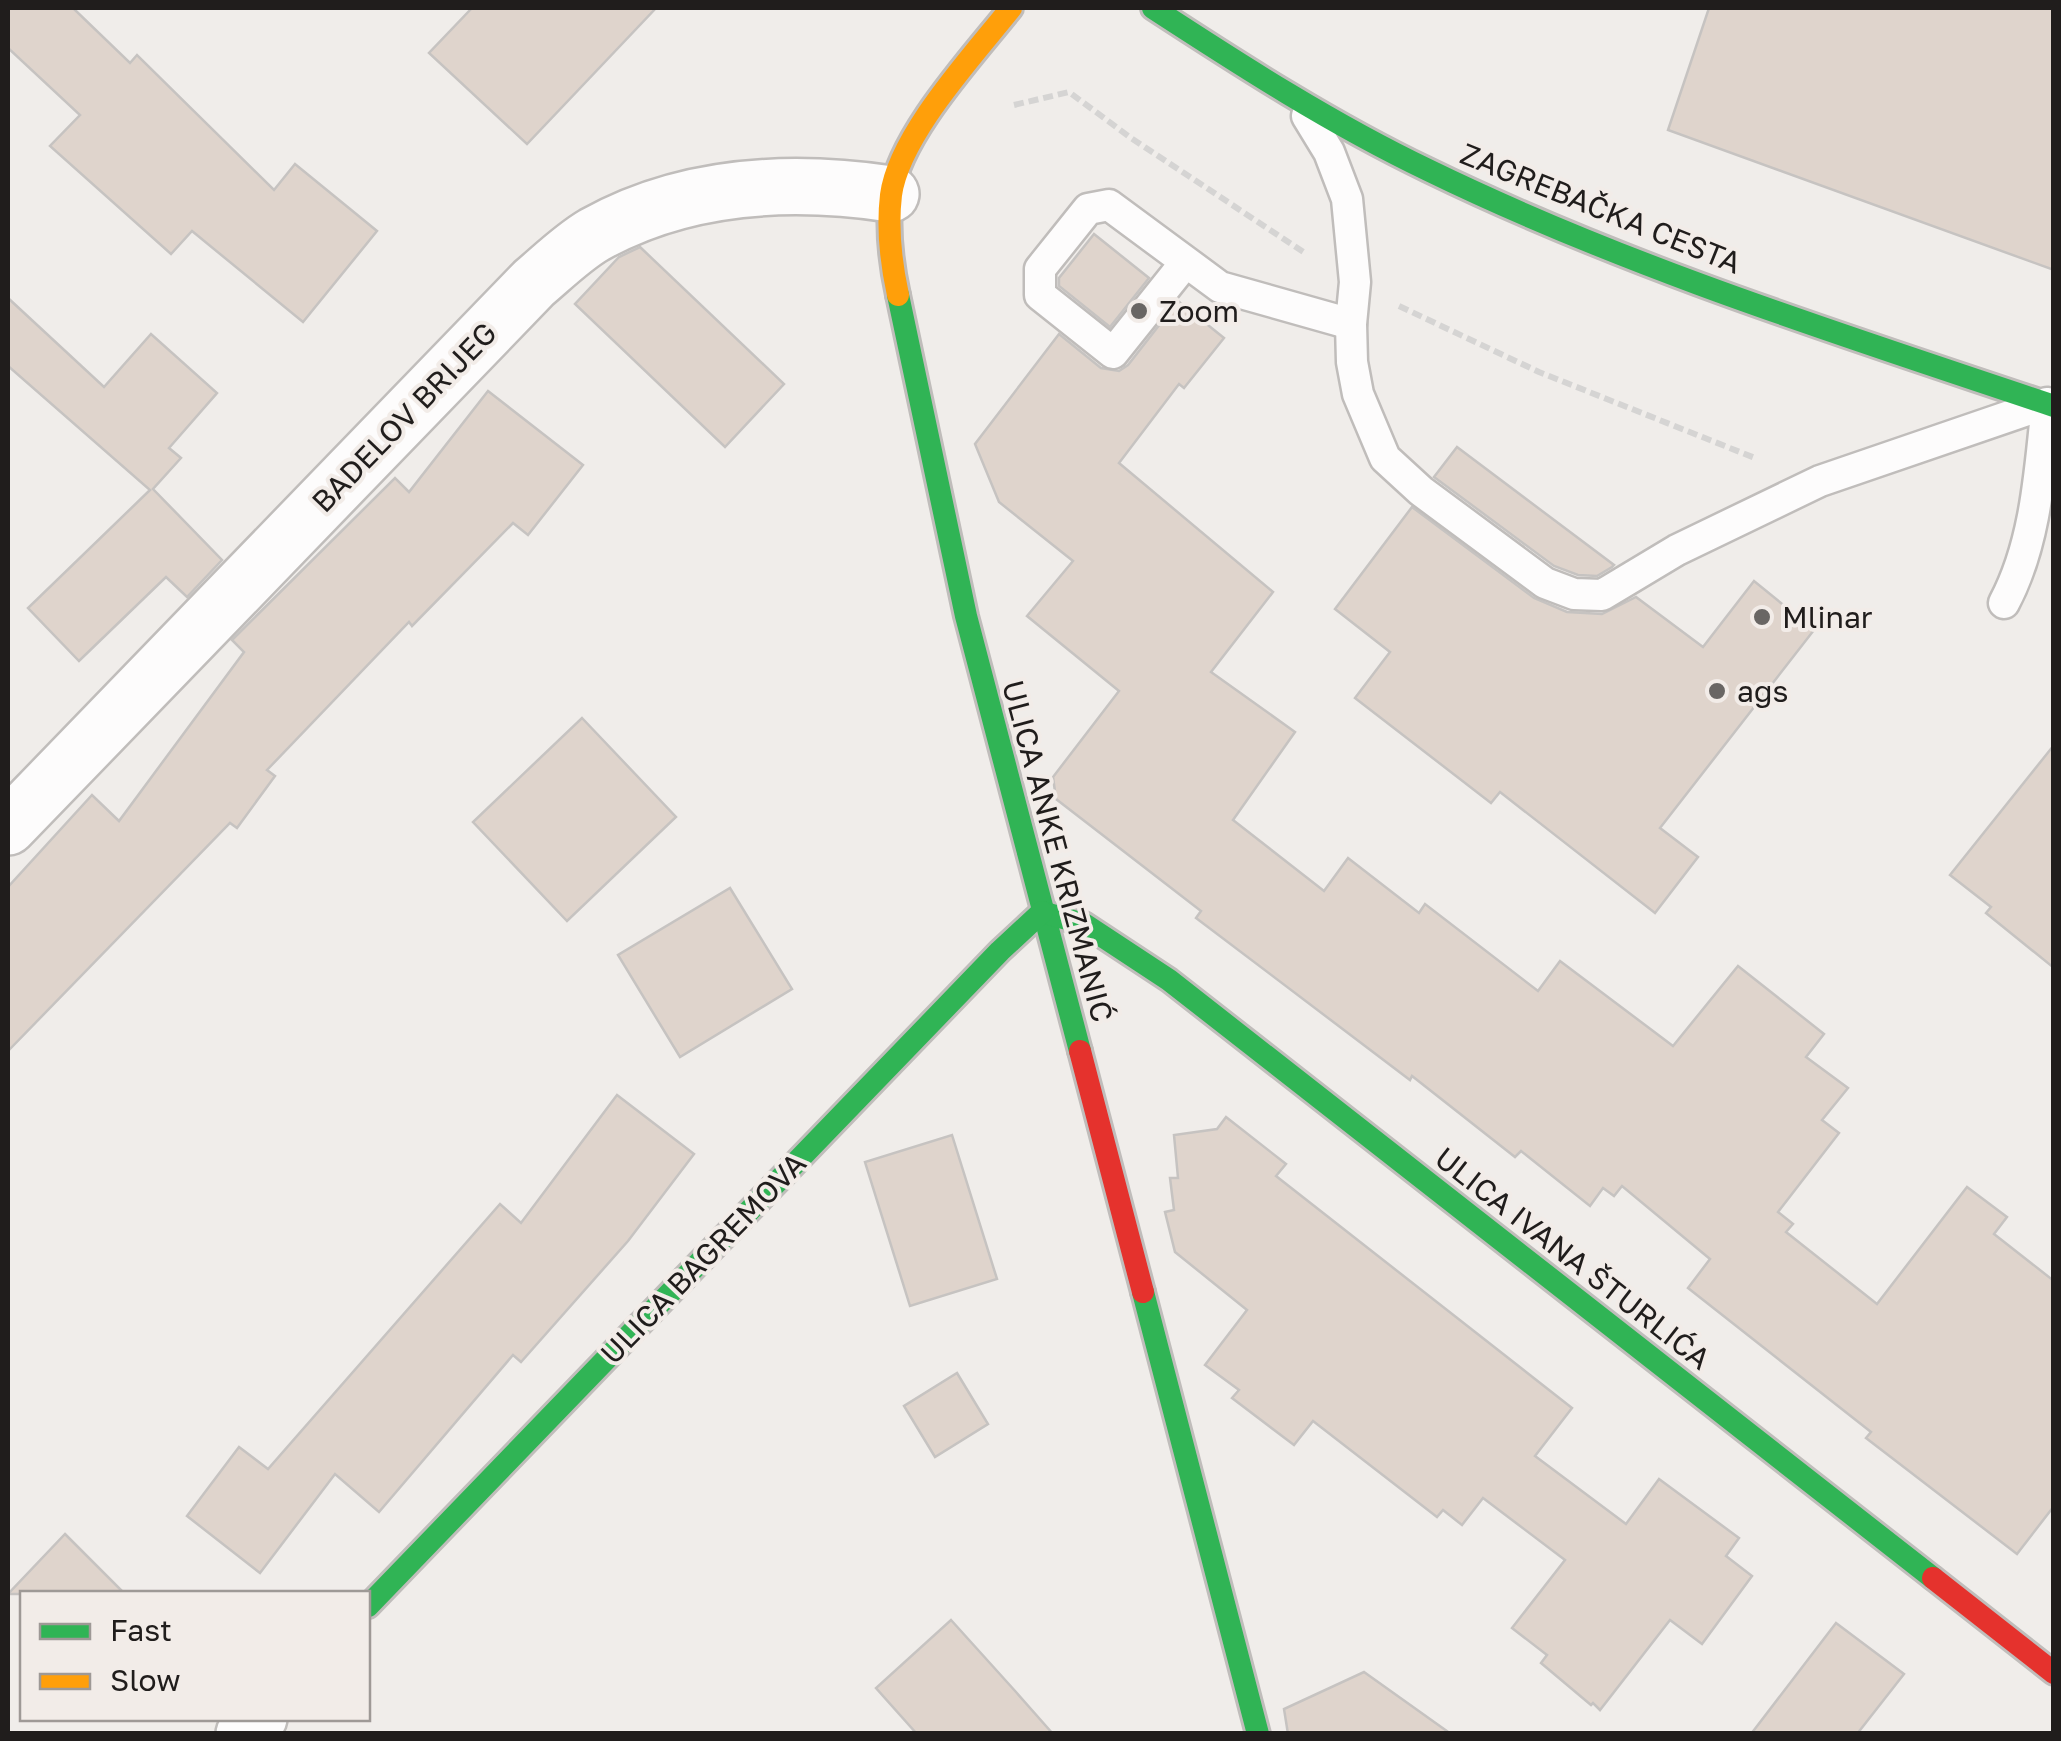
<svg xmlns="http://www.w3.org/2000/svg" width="2061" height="1741" font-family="'Golos Text',sans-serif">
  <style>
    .building { fill: #dfd4cc; stroke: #c6c3c1; stroke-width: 2.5 }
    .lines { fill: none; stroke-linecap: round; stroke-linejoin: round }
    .lane-casing { stroke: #c0bdbb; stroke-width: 35 }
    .street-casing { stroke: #c0bdbb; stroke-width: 60 }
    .fast-casing { stroke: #c0bdbb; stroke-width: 28 }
    .slow-casing { stroke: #c0bdbb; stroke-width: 28 }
    .jam-casing { stroke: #c0bdbb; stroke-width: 28 }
    .path { stroke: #d5d4d3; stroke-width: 6; stroke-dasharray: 10 5; stroke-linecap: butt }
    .lane { stroke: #fdfcfc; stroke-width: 30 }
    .street { stroke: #fdfcfc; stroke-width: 55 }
    .fast { stroke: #30b455; stroke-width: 22 }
    .slow { stroke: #ff9f0a; stroke-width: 22 }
    .jam { stroke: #e5322d; stroke-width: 22 }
    .poi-dot { fill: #696664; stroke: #f2ece8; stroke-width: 4 }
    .labels { text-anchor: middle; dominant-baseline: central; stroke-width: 8; stroke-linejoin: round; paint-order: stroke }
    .street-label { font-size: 30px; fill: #201d1c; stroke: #f2ece8 }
    .poi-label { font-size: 30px; fill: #201d1c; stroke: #f2ece8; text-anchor: start }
  </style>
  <rect width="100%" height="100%" fill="#f0edea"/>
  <g class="building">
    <path d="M8,8H73L130,63L137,55L274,190L295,164L377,231L303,322L192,231L171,254L50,146L80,115L8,48Z"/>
    <path d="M472,8H656L527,144L429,53Z"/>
    <path d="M1709,8H2054V270L1668,130Z"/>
    <path d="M1094,234L1149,278L1110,327L1059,286V278Z"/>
    <path d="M640,247L784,384L725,447L575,304L619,257Z"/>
    <path d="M8,298L104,387L151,334L217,393L169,448L181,458L153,489L222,560L187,597L166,577L79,661L28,608L150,490L8,366Z"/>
    <path d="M1178,301L1224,338L1184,388L1179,384L1119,463L1273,592L1211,672L1295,732L1233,820L1324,891L1348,858L1419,913L1425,904L1538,991L1560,961L1673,1046L1738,966L1824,1034L1806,1057L1848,1088L1822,1120L1839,1133L1778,1212L1793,1224L1786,1232L1877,1304L1967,1187L2007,1217L1994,1234L2054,1281V1506L2017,1554L1866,1438L1871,1432L1688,1288L1710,1259L1622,1186L1614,1196L1603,1188L1590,1206L1521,1151L1515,1157L1412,1076L1410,1080L1196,918L1201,911L1056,799L1053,777L1119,691L1027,616L1073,561L999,502L975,444L1059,334L1101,368L1119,371L1128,365Z"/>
    <path d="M488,391L583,465L528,535L513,523L412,626L409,622L267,770L275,776L237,828L230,823L8,1051V887L92,795L119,821L244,652L232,640L395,478L409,492Z"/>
    <path d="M1457,447L1614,565L1612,567L1597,576L1578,575L1554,566L1434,477Z"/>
    <path d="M1412,507L1534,598L1567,612L1602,614L1636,597L1703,647L1754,581L1814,630L1660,828L1698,857L1655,913L1500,792L1491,803L1355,698L1390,652L1335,609Z"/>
    <path d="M582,718L676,817L567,921L473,822Z"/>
    <path d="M2054,745V968L1986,913L1991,907L1950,875Z"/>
    <path d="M730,888L792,989L680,1057L618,955Z"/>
    <path d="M617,1095L694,1154L628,1241L521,1362L513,1355L379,1512L335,1474L260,1573L187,1516L239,1447L268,1469L500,1204L521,1223Z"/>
    <path d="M1226,1117L1286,1164L1276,1176L1572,1408L1535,1456L1626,1524L1659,1479L1739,1538L1726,1556L1752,1576L1702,1644L1670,1620L1600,1710L1593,1703L1591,1705L1541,1663L1547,1655L1512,1628L1565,1560L1483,1498L1462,1525L1443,1510L1437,1517L1313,1421L1294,1445L1232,1398L1239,1390L1205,1365L1247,1310L1175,1252L1165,1212L1174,1210L1170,1178H1178L1174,1135L1217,1129Z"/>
    <path d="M952,1135L997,1279L910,1306L865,1162Z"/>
    <path d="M957,1373L988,1424L935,1457L904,1406Z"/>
    <path d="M65,1534L125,1594H8Z"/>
    <path d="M951,1620L1016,1692L1053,1734H917L876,1688Z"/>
    <path d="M1836,1623L1904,1674L1857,1734H1751Z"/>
    <path d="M1364,1672L1451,1734H1288L1284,1709Z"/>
  </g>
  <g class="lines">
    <defs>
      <g id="lane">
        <path d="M1307,116L1329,152L1347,199L1355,282L1351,324L1352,362L1358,394L1385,458L1421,491L1545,583L1574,594L1602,595L1677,550L1820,481L2039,406"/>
        <path d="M1185,263L1113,353L1040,295V269L1088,209L1109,205L1220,287L1351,324"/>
        <path d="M2004,603C2036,543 2040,471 2047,403"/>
      </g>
      <g id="street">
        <path d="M8,827L534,283C553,267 572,248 594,235C685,184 790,179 891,194"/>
        <path d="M244,1734L259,1718"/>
      </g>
      <g id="fast">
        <path d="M1153,8C1242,66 1332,124 1428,170C1629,268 1843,335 2054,406"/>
        <path d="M898,295L966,616L1080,1051"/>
        <path d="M1042,912L1084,924L1169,980L1933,1578"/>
        <path d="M1143,1292L1258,1734"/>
        <path d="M368,1606L1000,951L1042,912"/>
      </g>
      <path id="slow" d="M898,295C891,263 887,229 891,195C899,135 973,56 1011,8"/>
      <g id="jam">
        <path d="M1080,1051L1143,1292"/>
        <path d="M1933,1578L2054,1673"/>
      </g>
    </defs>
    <use href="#lane" class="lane-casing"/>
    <use href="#street" class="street-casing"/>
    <use href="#fast" class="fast-casing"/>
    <use href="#slow" class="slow-casing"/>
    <use href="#jam" class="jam-casing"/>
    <g class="path">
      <path d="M1014,105L1069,92L1131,138L1305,253"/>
      <path d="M1399,306L1539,372L1755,458"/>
    </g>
    <use href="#lane" class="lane"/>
    <use href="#street" class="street"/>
    <use href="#fast" class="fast"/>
    <use href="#slow" class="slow"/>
    <use href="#jam" class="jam"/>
  </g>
  <g class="poi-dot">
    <circle cx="1139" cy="311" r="10"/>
    <circle cx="1762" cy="617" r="10"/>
    <circle cx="1717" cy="691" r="10"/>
  </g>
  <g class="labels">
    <g class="street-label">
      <text transform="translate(1601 208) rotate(22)">ZAGREBAČKA CESTA</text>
      <text transform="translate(404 417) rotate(-46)">BADELOV BRIJEG</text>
      <text transform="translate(1058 851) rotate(75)">ULICA ANKE KRIZMANIĆ</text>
      <text transform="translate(703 1258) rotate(-46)">ULICA BAGREMOVA</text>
      <text transform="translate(1573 1258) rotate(38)">ULICA IVANA ŠTURLIĆA</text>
    </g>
    <g class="poi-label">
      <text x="1159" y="311">Zoom</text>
      <text x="1782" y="617">Mlinar</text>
      <text x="1737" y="691">ags</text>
    </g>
  </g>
  <rect width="2061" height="1741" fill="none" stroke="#201d1c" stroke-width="20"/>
  <rect x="20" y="1591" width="350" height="130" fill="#f2ece8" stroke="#9e9996" stroke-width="2.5"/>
  <rect x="40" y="1624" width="50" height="15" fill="#30b455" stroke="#9e9996" stroke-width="2.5"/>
  <text x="110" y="1641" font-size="30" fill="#201d1c">Fast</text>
  <rect x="40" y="1674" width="50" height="15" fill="#ff9f0a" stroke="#9e9996" stroke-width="2.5"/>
  <text x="110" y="1691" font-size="30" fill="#201d1c">Slow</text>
</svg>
